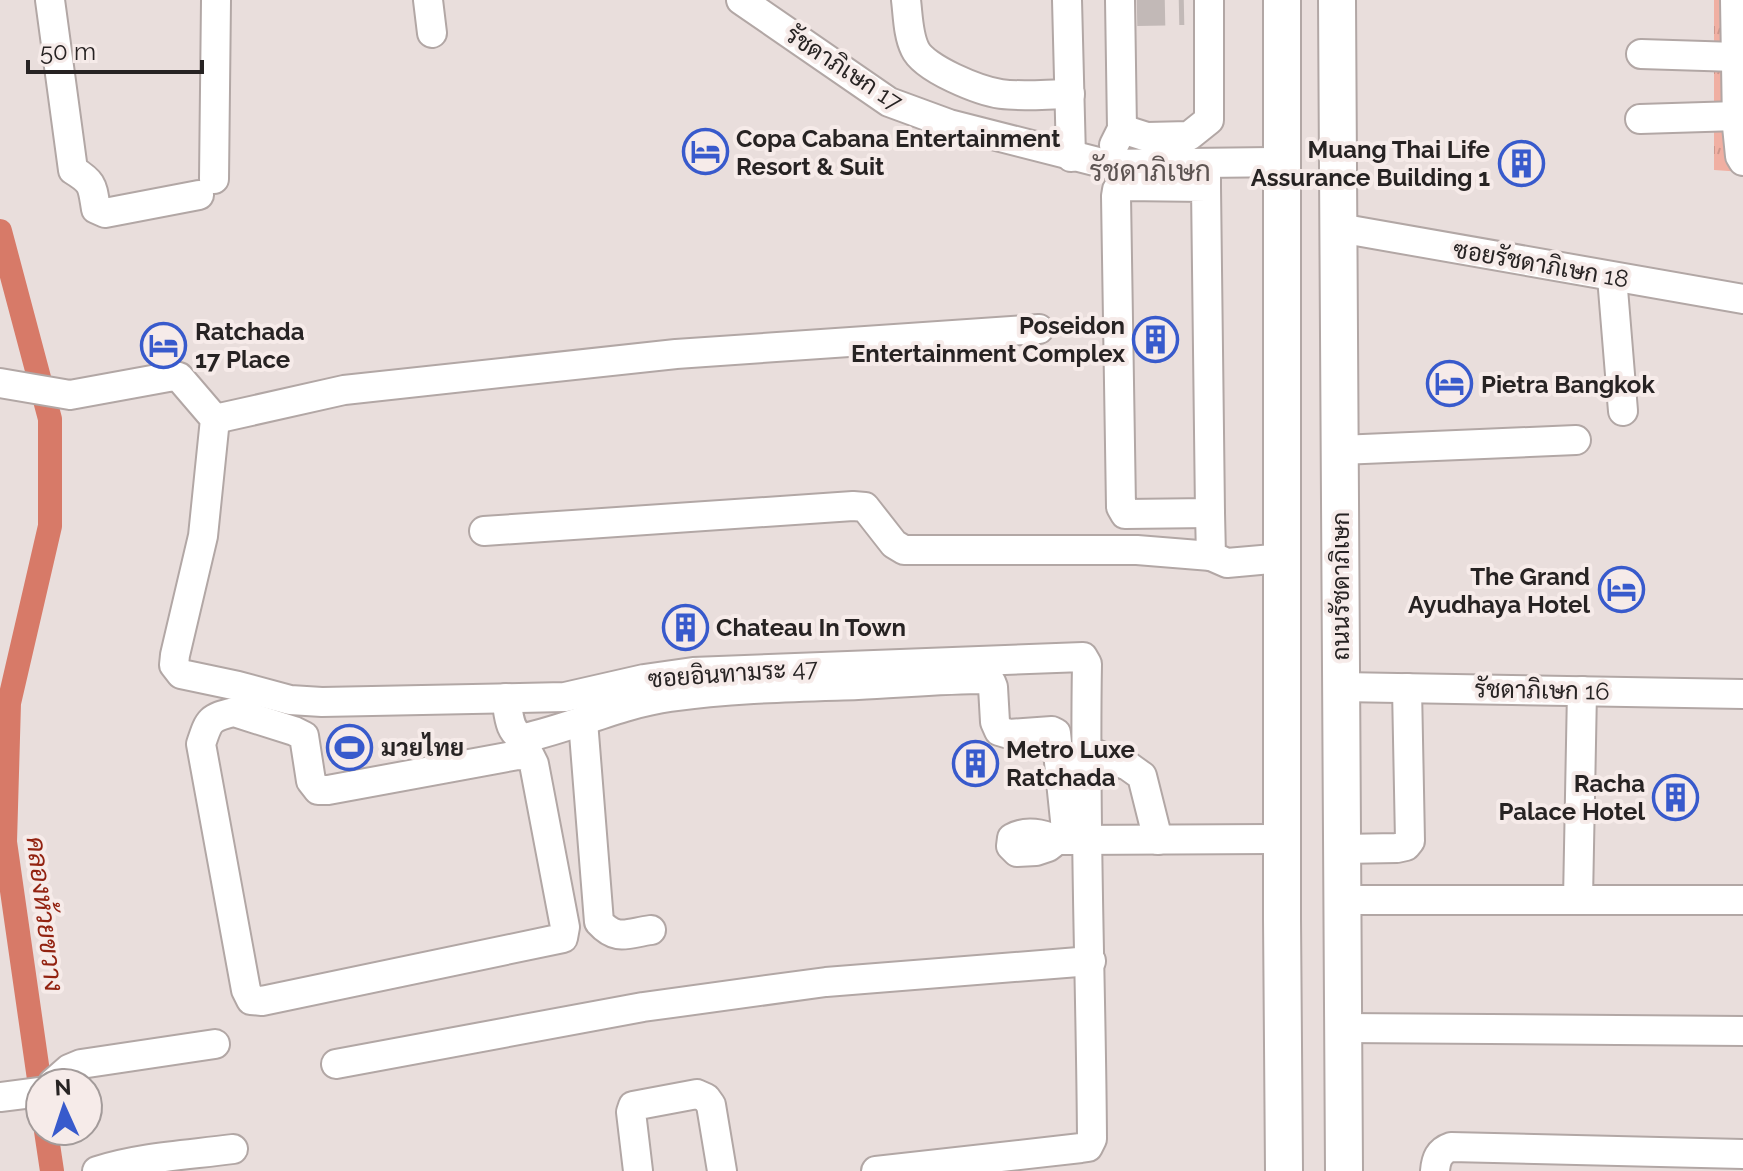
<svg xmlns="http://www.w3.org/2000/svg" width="1743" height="1171" font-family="Raleway,Sarabun,sans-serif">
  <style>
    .park { fill: url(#park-tufts) }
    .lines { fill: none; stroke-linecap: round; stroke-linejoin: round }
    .canal { stroke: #d77a68; stroke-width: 24 }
    .minor-tunnel { stroke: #c2b9b7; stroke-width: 28; stroke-dasharray: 28 14; stroke-linecap: butt }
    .minor-casing { stroke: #b2a7a5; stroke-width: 32 }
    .major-casing { stroke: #b2a7a5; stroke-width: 40 }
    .minor { stroke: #fff; stroke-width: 28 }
    .major { stroke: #fff; stroke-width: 36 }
    .labels { text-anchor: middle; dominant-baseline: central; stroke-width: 8; stroke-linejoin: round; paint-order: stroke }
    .street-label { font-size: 24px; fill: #272323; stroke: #f6ebe9 }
    .poi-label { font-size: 24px; font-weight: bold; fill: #272323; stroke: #f6ebe9; text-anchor: start }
    .water-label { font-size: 26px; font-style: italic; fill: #922210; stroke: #f6ebe9 }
    .quarter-label { font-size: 28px; fill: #5d5452; stroke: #f6ebe9 }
  </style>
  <defs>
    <pattern id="park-tufts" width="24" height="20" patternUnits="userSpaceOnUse" patternTransform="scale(2)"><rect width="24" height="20" fill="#f0afa2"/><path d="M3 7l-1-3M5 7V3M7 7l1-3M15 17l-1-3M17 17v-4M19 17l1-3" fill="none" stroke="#ce968b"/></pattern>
  </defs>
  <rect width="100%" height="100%" fill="#e9dedc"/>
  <path class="park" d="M1714,0H1743V172L1714,170Z"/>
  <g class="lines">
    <g class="canal">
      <path d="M0,231L50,419V526L9,703L5,842L40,1086"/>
      <path d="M46,1131L52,1171"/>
    </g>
    <path class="minor-tunnel" d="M1137,12L1184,11"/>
    <defs>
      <g id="minor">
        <path d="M50,0L73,170C94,183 92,186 96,209L105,213L199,195"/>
        <path d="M428,0L432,33"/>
        <path d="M741,0L889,102L949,124L1106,164L1283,162"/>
        <path d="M906,0C908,16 908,35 915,49C924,69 980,91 1001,94C1024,97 1047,94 1070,94"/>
        <path d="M1067,0L1071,157"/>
        <path d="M1735,0L1737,126L1740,156L1743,161"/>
        <path d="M1641,54L1736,57"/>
        <path d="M1640,119L1737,116"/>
        <path d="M1122,129L1147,137L1189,136L1209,120V0"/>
        <path d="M1114,145L1122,129L1120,0"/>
        <path d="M1206,163V187L1210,513L1125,514L1121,507L1116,196L1117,190L1124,186L1206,187"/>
        <path d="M214,179L216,0"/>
        <path d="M1339,228L1743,299"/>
        <path d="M1612,277L1623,411"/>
        <path d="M0,383L70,395L174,376L179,377L215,419L203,536L175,655L174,665L181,674L238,686L290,700L322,702L565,697L644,679L693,672L1083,657L1087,664C1084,822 1091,981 1092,1139L1088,1147L1081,1148L876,1171"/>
        <path d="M215,419L344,390L676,354L1039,329"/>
        <path d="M1340,450L1576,440"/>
        <path d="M1210,513L1211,556L1227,563L1283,558"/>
        <path d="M484,531L853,506L865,507L894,544L904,550H1137L1211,556"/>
        <path d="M1341,687L1743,694"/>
        <path d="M506,698C509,713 508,733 524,738C574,727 620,704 670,697C732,688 796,687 858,685C901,683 944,679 986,679L991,682L993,687L995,722L999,731L1009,734L1052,731L1056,733L1066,830L1068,838L1071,840L1282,839"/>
        <path d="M234,712L294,731L304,736L311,781L318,790H328L518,755L530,756L534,764L565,927L563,938L262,1001L251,1000L246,990L201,744C209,720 209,718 234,712Z"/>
        <path d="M583,721L599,922C617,942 628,933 651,930"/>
        <path d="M1085,750L1128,766L1142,776L1158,840"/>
        <path d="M1057,840C1042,834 1027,830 1012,838L1011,846L1017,852L1036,851L1048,847L1057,840H1071"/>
        <path d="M1342,849L1397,848L1406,846L1410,841L1407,688"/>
        <path d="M1343,900H1743"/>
        <path d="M1578,900L1582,691"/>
        <path d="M1343,1028L1743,1031"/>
        <path d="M336,1064L643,1007L826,982L1091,961"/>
        <path d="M53,1083L69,1069L81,1064L215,1044"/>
        <path d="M0,1097L40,1092"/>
        <path d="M97,1171C140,1157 188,1155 233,1149"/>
        <path d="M638,1171L631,1112L633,1106L697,1094L706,1098L711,1105L722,1171"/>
        <path d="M1435,1171C1436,1159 1439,1151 1451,1147L1743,1154"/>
      </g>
      <g id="major">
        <path d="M1282,0V919L1284,1171"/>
        <path d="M1337,0L1344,1171"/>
      </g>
    </defs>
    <use href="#minor" class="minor-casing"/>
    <use href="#major" class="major-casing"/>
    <use href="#minor" class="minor"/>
    <use href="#major" class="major"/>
  </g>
  <defs>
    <symbol id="hotel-ring" viewBox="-11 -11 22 22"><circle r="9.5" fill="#f6ebe9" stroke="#385acc" stroke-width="1.5"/><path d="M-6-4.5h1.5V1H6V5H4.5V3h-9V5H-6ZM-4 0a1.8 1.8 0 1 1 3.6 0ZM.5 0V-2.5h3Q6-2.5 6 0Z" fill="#385acc"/></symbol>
    <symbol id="building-ring" viewBox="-11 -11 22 22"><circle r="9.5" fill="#f6ebe9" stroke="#385acc" stroke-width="1.5"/><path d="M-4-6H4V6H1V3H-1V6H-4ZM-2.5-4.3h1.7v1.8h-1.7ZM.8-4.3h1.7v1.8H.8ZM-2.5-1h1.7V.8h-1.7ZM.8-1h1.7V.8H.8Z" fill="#385acc"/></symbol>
    <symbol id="stadium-ring" viewBox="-11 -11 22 22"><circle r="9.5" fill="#f6ebe9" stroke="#385acc" stroke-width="1.5"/><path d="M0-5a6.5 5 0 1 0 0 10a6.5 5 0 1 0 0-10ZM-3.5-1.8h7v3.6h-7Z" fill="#385acc"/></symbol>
  </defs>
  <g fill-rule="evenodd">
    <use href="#hotel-ring" x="680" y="126" width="51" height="51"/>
    <use href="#building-ring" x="1496" y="138" width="51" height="51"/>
    <use href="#building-ring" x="1130" y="314" width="51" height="51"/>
    <use href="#hotel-ring" x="138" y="320" width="51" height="51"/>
    <use href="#hotel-ring" x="1424" y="358" width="51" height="51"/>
    <use href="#hotel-ring" x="1596" y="564" width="51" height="51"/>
    <use href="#building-ring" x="660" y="602" width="51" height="51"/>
    <use href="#stadium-ring" x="324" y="722" width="51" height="51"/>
    <use href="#building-ring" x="950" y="738" width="51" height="51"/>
    <use href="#building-ring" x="1650" y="772" width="51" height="51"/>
  </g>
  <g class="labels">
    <g class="street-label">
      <text transform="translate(844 68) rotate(33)">รัชดาภิเษก 17</text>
      <text transform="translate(1541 264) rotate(10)">ซอยรัชดาภิเษก 18</text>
      <text transform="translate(1340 586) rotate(-90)">ถนนรัชดาภิเษก</text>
      <text transform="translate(733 673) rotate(-4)">ซอยอินทามระ 47</text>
      <text transform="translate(1542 690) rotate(1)">รัชดาภิเษก 16</text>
    </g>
    <g class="poi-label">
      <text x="736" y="138">Copa Cabana Entertainment<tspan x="736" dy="28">Resort &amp; Suit</tspan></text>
      <text x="1490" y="149" text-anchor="end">Muang Thai Life<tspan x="1490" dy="28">Assurance Building 1</tspan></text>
      <text x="1125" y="325" text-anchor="end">Poseidon<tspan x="1125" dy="28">Entertainment Complex</tspan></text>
      <text x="195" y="331">Ratchada<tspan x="195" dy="28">17 Place</tspan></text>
      <text x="1481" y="384">Pietra Bangkok</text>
      <text x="1590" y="576" text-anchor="end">The Grand<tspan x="1590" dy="28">Ayudhaya Hotel</tspan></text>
      <text x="716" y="627">Chateau In Town</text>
      <text x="381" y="747">มวยไทย</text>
      <text x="1006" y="749">Metro Luxe<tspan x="1006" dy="28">Ratchada</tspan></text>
      <text x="1645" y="783" text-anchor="end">Racha<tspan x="1645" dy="28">Palace Hotel</tspan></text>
    </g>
    <g class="water-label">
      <text transform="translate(45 914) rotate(83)">คลองห้วยขวาง</text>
    </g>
    <g class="quarter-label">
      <text x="1150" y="171">รัชดาภิเษก</text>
    </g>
  </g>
  <g transform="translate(64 1107) rotate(357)"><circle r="38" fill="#f6ebe9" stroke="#a39b9a" stroke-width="2"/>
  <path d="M0-6L14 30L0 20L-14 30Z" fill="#385acc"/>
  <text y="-12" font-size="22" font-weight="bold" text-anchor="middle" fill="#272323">N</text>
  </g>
  <path d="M28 60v12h174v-12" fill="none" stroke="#272323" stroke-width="4"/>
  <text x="40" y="60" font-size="24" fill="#272323" stroke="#f6ebe9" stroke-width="6" paint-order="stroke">50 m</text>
</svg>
